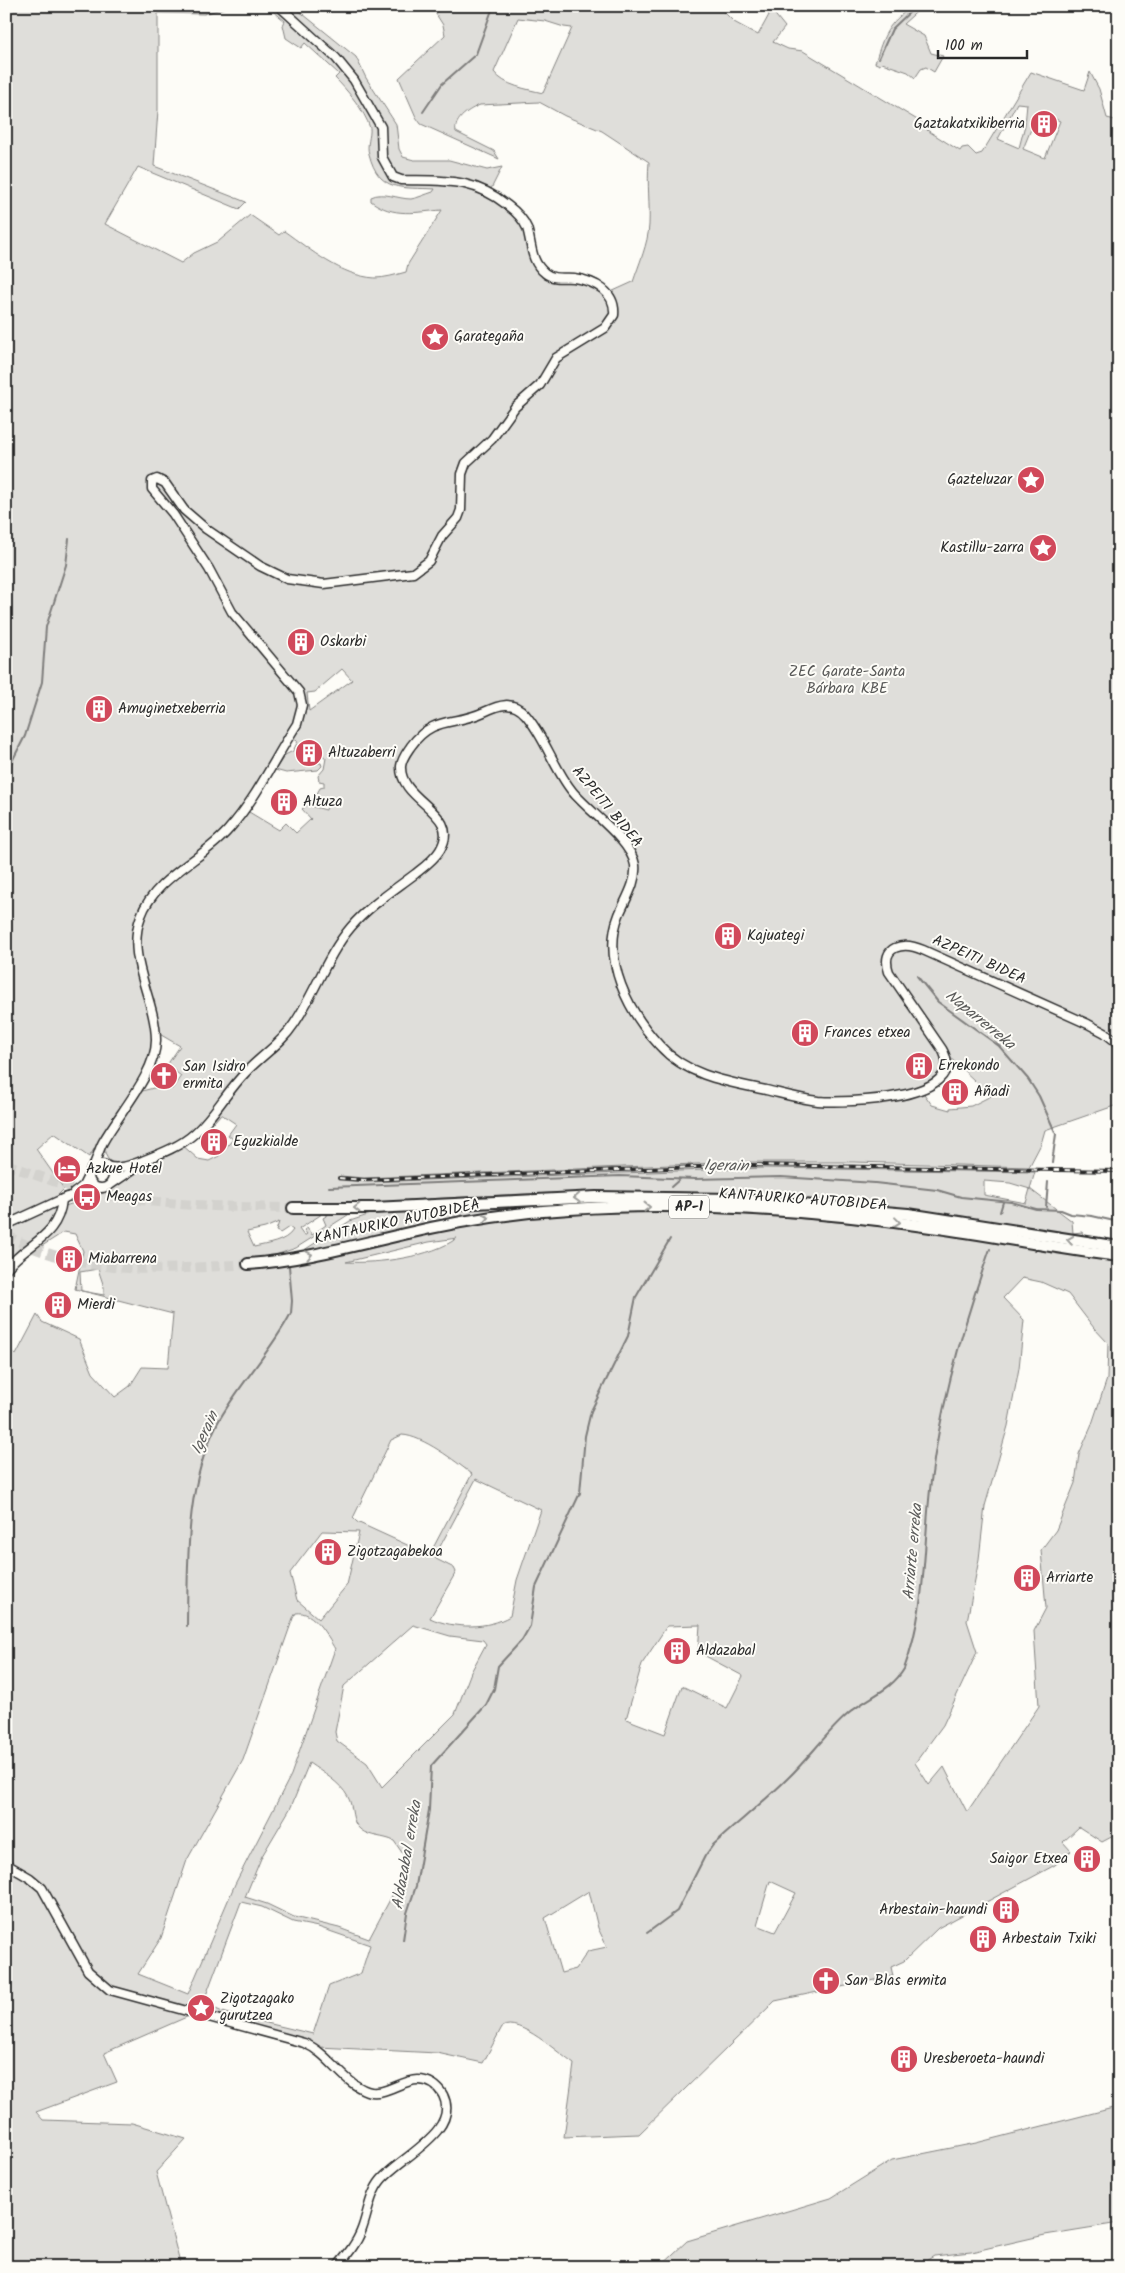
<svg xmlns="http://www.w3.org/2000/svg" width="1125" height="2273" font-family="Kalam,sans-serif">
  <style>
    .built { fill: #edece8 }
    .green { fill: #dfdeda; stroke: #858482; fill-rule: evenodd }
    .lines { fill: none; stroke-linecap: round; stroke-linejoin: round }
    .stream { stroke: #7e7d7b; stroke-width: 2 }
    .highway-tunnel { stroke: #d3d2ce; stroke-width: 10; stroke-dasharray: 10 5; stroke-linecap: butt }
    .secondary-casing { stroke: #2b2b2b; stroke-width: 11 }
    .highway-casing { stroke: #2b2b2b; stroke-width: 14 }
    .secondary { stroke: #fdfcf7; stroke-width: 8 }
    .highway { stroke: #fdfcf7; stroke-width: 10 }
    .rail-casing { stroke: #2b2b2b; stroke-width: 4 }
    .rail { stroke: #fdfcf7; stroke-width: 2; stroke-dasharray: 5.5; stroke-linecap: butt }
    .oneway { stroke: #9e9e9b }
    .labels { text-anchor: middle; dominant-baseline: central; stroke-width: 4; stroke-linejoin: round; paint-order: stroke }
    .shield { fill: #fdfcf7; stroke: #6a6a68; stroke-width: 1 }
    .shield-label { font-size: 14px; font-weight: bold; fill: #2b2b2b }
    .poi-label { font-size: 15px; fill: #2b2b2b; stroke: #fdfcf7; text-anchor: start }
    .park-label { font-size: 15px; fill: #585857; stroke: #fdfcf7 }
    .street-label { font-size: 15px; fill: #2b2b2b; stroke: #fdfcf7 }
    .water-label { font-size: 16px; font-style: italic; fill: #5b5b5a; stroke: #fdfcf7 }
  </style>
  <rect width="100%" height="100%" fill="#fdfcf7"/>
  <filter id="ink" filterUnits="userSpaceOnUse"><feTurbulence type="fractalNoise" baseFrequency=".02" numOctaves="2"/><feDisplacementMap in="SourceGraphic" scale="10" xChannelSelector="R" yChannelSelector="G"/><feConvolveMatrix kernelMatrix="1 2 1 2 8 2 1 2 1" color-interpolation-filters="sRGB"/></filter>
  <g filter="url(#ink)">
    <path class="built" d="M779,1162L1029,1167L1035,1172L763,1168L367,1182L338,1180L340,1176L364,1178Z"/>
    <g class="green">
      <path d="M6,6H231L204,14L158,13V110L154,166L246,202L239,209L138,167L105,224L181,263L194,253L219,241L250,215L279,235L284,231C311,250 341,276 375,278C385,278 395,275 406,272L408,264L442,210C417,212 393,218 371,201V197C383,191 398,199 411,199C418,198 426,194 433,192L435,189C402,187 379,193 369,154C366,145 371,136 370,128C365,111 347,90 335,78L339,74L305,43L301,48L286,38L283,25L285,21L267,6H293L356,57L366,78L396,124L399,149L403,157L414,160H449L487,170L502,167L491,189C498,194 508,199 513,206C526,223 528,252 545,268C561,283 590,264 611,292L633,282C639,264 648,244 649,225C650,203 647,185 649,162L602,131L565,116L539,102L480,105C470,109 453,119 456,132L494,151L499,159L421,124L416,117L399,78L445,35L443,25L436,14L438,6H718L734,22L758,35L769,15L762,6H768L785,27L773,42L788,49L803,51L929,127L927,130L960,151L962,148L968,147L976,155L982,153L1031,72L1084,90L1090,72L1099,89L1107,118L1119,121V1100L1117,1105L1045,1130L1041,1144L1029,1167L854,1162H742L364,1178L340,1176L338,1180L367,1182L763,1168L1035,1172L1030,1189L1072,1221L1073,1233L1082,1232L1084,1237C928,1209 773,1189 614,1192C546,1192 479,1196 411,1200C377,1202 330,1207 296,1203V1213L322,1214L299,1229L304,1236L307,1234L304,1230L307,1228L312,1235L326,1225L323,1218L331,1213H351L296,1248L267,1258L259,1267C313,1263 365,1248 417,1237C461,1227 506,1219 551,1216C692,1205 837,1219 977,1239C1024,1246 1071,1257 1119,1262V1833L1102,1842L1079,1827L1063,1842L1071,1851L1055,1865L938,1928L904,1961L891,1967L893,1976L775,2001L639,2134L564,2137L574,2064C559,2054 519,2016 502,2027L483,2063L437,2053L299,2046L189,2016L104,2053L117,2082L36,2112L43,2120L132,2123L186,2139L156,2172L181,2267H6V1349L16,1355L37,1315L42,1322L79,1339L93,1373L115,1397L130,1386L142,1367L168,1368L173,1314L75,1289L83,1251L75,1234L64,1232L6,1269ZM518,18L545,21L564,27L572,28L543,93C527,89 504,86 494,72ZM1017,103L1027,104L1025,125L1019,148L998,139ZM1038,112L1060,121L1045,158L1023,149ZM342,669L352,680L309,711L307,693L315,692ZM288,738L298,741L293,751L285,755L275,770L286,773L318,770L322,766L321,763L303,762L305,747L323,749L322,755L326,758L324,769L318,776L319,781L324,782V787L320,788L313,801L327,805L326,810L307,805L302,809L311,819L296,833L286,823L279,830L244,809ZM156,1032L180,1046L167,1065L181,1076L172,1089L165,1085L142,1091L137,1089L156,1046ZM944,1052L991,1096L971,1106L950,1108V1110L932,1105L922,1091L929,1087L946,1064ZM221,1114L236,1124L228,1135L233,1139L219,1156L209,1161L198,1159L181,1144L208,1118L214,1122ZM54,1133L89,1157L100,1140L105,1143C103,1155 108,1164 121,1165L150,1154L155,1159L121,1181L110,1191L65,1206L56,1197L64,1189L36,1149ZM984,1181L1010,1183L1030,1189L1026,1203L984,1195ZM279,1222L276,1231L280,1233L289,1227L293,1230C286,1242 267,1244 254,1247L247,1232L265,1228ZM457,1238C432,1257 378,1264 346,1262L429,1242ZM98,1269L104,1287V1295L81,1291L80,1272ZM1022,1278L1041,1282L1068,1294L1094,1328L1108,1343L1107,1379L1091,1427L1079,1454L1075,1483L1056,1530L1041,1550L1046,1608L1034,1631L1039,1706L967,1812L944,1767L929,1785L915,1763L943,1725L977,1652L967,1621L979,1559L985,1506L1008,1426L1019,1368L1024,1320L1003,1298ZM402,1435C423,1436 455,1461 472,1474L433,1548L427,1554L357,1522L353,1518L391,1440ZM476,1479L541,1510L517,1580L510,1616C488,1629 454,1629 430,1618L456,1572L454,1568L436,1559L435,1556ZM322,1531L359,1532L347,1585L319,1619L297,1600L290,1573ZM296,1613C314,1610 327,1636 335,1649L291,1775L235,1884L188,1994L138,1974L161,1938L187,1860L243,1760L293,1618ZM413,1625L450,1636L483,1640L486,1644L471,1672L455,1714L382,1787L367,1763L337,1741L335,1732L344,1686ZM700,1625L698,1652L743,1676L727,1708L682,1686L665,1734L626,1719L642,1664L667,1626ZM309,1763C323,1773 340,1782 348,1797C354,1807 350,1822 361,1830C370,1837 384,1836 394,1841L405,1857L403,1875L369,1939L339,1928L294,1917L267,1904L245,1897L262,1856L291,1807ZM770,1881L796,1893L775,1932L757,1925ZM589,1891L598,1928L607,1947L588,1951L576,1969L561,1973L545,1918ZM241,1902L262,1907L293,1922L318,1927L370,1945L361,1973L329,1986L313,2034L225,2013L211,2007L205,1998Z"/>
      <path d="M913,6H923L903,24L924,36L931,53L943,56L934,72L926,67L921,69L915,78L908,72L882,63L880,65L875,63C884,34 887,24 913,6Z"/>
      <path d="M564,1203L521,1208L301,1252L350,1221L374,1213Z"/>
      <path d="M1113,2108H1119V2223L1045,2235L971,2252L934,2256L916,2267H659L687,2241L831,2198L892,2160L976,2143Z"/>
    </g>
    <g class="lines">
      <g class="stream">
        <path d="M879,58L892,29L916,6"/>
        <path d="M423,112L442,84L476,54L493,7"/>
        <path d="M6,773L25,736L42,682L46,627L66,565L69,539"/>
        <path d="M917,976L938,1002L999,1046L1028,1079L1039,1096L1056,1134L1052,1163"/>
        <path d="M329,1187L620,1176L695,1179L781,1177L875,1183L937,1190L961,1197L1011,1202L1036,1209L1061,1210L1071,1214L1092,1216L1119,1222"/>
        <path d="M671,1187L680,1179"/>
        <path d="M1046,1207L1048,1182"/>
        <path d="M1000,1212L1003,1202"/>
        <path d="M187,1626C188,1558 185,1487 217,1424C238,1385 271,1352 291,1313L292,1301L289,1266"/>
        <path d="M647,1933L677,1911L705,1856L713,1845C738,1822 764,1802 788,1778C809,1758 826,1733 848,1714C867,1697 891,1691 904,1669C927,1608 923,1545 931,1481C941,1402 963,1325 990,1249"/>
        <path d="M403,1940L407,1913L416,1886L429,1810L431,1766L486,1705L494,1689L498,1666L522,1640L530,1626L536,1587L580,1493L585,1436L591,1411L628,1336L636,1297L670,1239"/>
      </g>
      <g class="highway-tunnel">
        <path d="M6,1164C36,1175 66,1187 98,1193C162,1206 228,1207 293,1208"/>
        <path d="M6,1235C86,1278 161,1270 248,1264"/>
      </g>
      <defs>
        <g id="secondary">
          <circle cx="101" cy="1176" r="12"/>
          <path d="M109,1167C122,1169 130,1165 142,1161C160,1154 181,1146 195,1133C215,1115 227,1091 246,1072C262,1055 281,1044 294,1024C315,993 327,955 351,927C369,906 394,890 415,874C424,867 434,860 440,850C463,812 399,802 401,766C402,758 407,752 411,746C434,715 454,726 484,712C499,705 512,700 525,714C545,737 553,767 572,791C588,811 631,840 635,865C637,883 625,900 619,915C601,960 629,1013 660,1046C687,1076 728,1082 766,1090C783,1094 800,1099 818,1101C844,1103 972,1101 942,1049L889,972C880,946 903,941 923,950L1088,1024L1105,1033L1119,1044"/>
          <path d="M91,1170C97,1161 98,1151 103,1142C119,1113 157,1072 156,1039C155,997 125,958 141,916C155,877 204,859 229,829C256,799 275,758 297,724L302,705L299,692L232,612L209,569L173,514L152,489V481L157,479L165,483L184,510L206,529L260,566L287,579L324,584L413,573L429,561L442,536L458,518L461,510L462,474L466,463L492,439L515,407L540,385L556,358L605,328L614,315C616,292 595,281 574,278C564,277 553,280 545,273C530,261 532,244 527,228C523,218 515,211 507,205C472,177 443,181 401,180L393,177L382,157L381,127L354,80L336,58L279,6"/>
          <path d="M110,1185L138,1166"/>
          <path d="M74,1193L83,1186L89,1174"/>
          <path d="M6,1225L67,1197L99,1188"/>
          <path d="M6,1269C28,1242 58,1238 62,1200"/>
          <path d="M6,1864L30,1878L42,1888L88,1971L110,1990L304,2043C329,2053 342,2082 367,2091C384,2097 401,2080 418,2080C429,2080 438,2086 443,2095C461,2131 400,2157 381,2180C370,2193 368,2213 362,2229C357,2243 347,2255 337,2267"/>
        </g>
        <g id="highway">
          <path d="M293,1208H373L596,1197L733,1199L908,1214L1119,1247"/>
          <path d="M248,1264C301,1260 352,1246 404,1234C458,1221 514,1212 570,1209C690,1201 812,1210 931,1227C994,1235 1056,1249 1119,1256"/>
        </g>
      </defs>
      <use href="#secondary" class="secondary-casing"/>
      <use href="#highway" class="highway-casing"/>
      <use href="#secondary" class="secondary"/>
      <use href="#highway" class="highway"/>
      <defs>
        <path id="rail" d="M339,1178L364,1180L749,1165L1119,1171"/>
      </defs>
      <use href="#rail" class="rail-casing"/>
      <use href="#rail" class="rail"/>
    </g>
    <defs><path id="oneway-chevron" d="M-2-3.5L2.5 0L-2 3.5" fill="none" stroke-width="1.6" stroke-linecap="round" stroke-linejoin="round" transform="scale(1.25)"/></defs>
    <g class="oneway">
      <use href="#oneway-chevron" transform="translate(577 1198) rotate(178)"/>
      <use href="#oneway-chevron" transform="translate(647 1207)"/>
      <use href="#oneway-chevron" transform="translate(357 1208) rotate(179)"/>
      <use href="#oneway-chevron" transform="translate(486 1218) rotate(-9)"/>
      <use href="#oneway-chevron" transform="translate(897 1222) rotate(7)"/>
      <use href="#oneway-chevron" transform="translate(1070 1240) rotate(-171)"/>
      <use href="#oneway-chevron" transform="translate(309 1255) rotate(-11)"/>
    </g>
  </g>
  <defs>
    <symbol id="building-disc" viewBox="-11 -11 22 22"><circle r="9.5" fill="#d1495b" stroke="#fdfcf7"/><path d="M-4-6H4V6H1V3H-1V6H-4ZM-2.5-4.3h1.7v1.8h-1.7ZM.8-4.3h1.7v1.8H.8ZM-2.5-1h1.7V.8h-1.7ZM.8-1h1.7V.8H.8Z" fill="#fff"/></symbol>
    <symbol id="sight-disc" viewBox="-11 -11 22 22"><circle r="9.5" fill="#d1495b" stroke="#fdfcf7"/><path d="M0-6L1.8-2.2L6-1.7L2.9 1.2L3.7 5.4L0 3.3L-3.7 5.4L-2.9 1.2L-6-1.7L-1.8-2.2Z" fill="#fff"/></symbol>
    <symbol id="church-disc" viewBox="-11 -11 22 22"><circle r="9.5" fill="#d1495b" stroke="#fdfcf7"/><path d="M-1.2-6h2.4v3.5h3.3v2.4h-3.3V6h-2.4V-.1h-3.3v-2.4h3.3Z" fill="#fff"/></symbol>
    <symbol id="hotel-disc" viewBox="-11 -11 22 22"><circle r="9.5" fill="#d1495b" stroke="#fdfcf7"/><path d="M-6-4.5h1.5V1H6V5H4.5V3h-9V5H-6ZM-4 0a1.8 1.8 0 1 1 3.6 0ZM.5 0V-2.5h3Q6-2.5 6 0Z" fill="#fff"/></symbol>
    <symbol id="bus-disc" viewBox="-11 -11 22 22"><circle r="9.5" fill="#d1495b" stroke="#fdfcf7"/><path d="M-5-6H5V4H4V6H2V4H-2V6H-4V4H-5ZM-3.5-4V0h7V-4ZM-3.5 1.2v1.5H-2V1.2ZM2 1.2v1.5H3.5V1.2Z" fill="#fff"/></symbol>
  </defs>
  <g fill-rule="evenodd">
    <use href="#building-disc" x="1028" y="108" width="32" height="32"/>
    <use href="#sight-disc" x="419" y="321" width="32" height="32"/>
    <use href="#sight-disc" x="1015" y="464" width="32" height="32"/>
    <use href="#sight-disc" x="1027" y="532" width="32" height="32"/>
    <use href="#building-disc" x="285" y="626" width="32" height="32"/>
    <use href="#building-disc" x="83" y="693" width="32" height="32"/>
    <use href="#building-disc" x="293" y="737" width="32" height="32"/>
    <use href="#building-disc" x="268" y="786" width="32" height="32"/>
    <use href="#building-disc" x="712" y="920" width="32" height="32"/>
    <use href="#building-disc" x="789" y="1017" width="32" height="32"/>
    <use href="#building-disc" x="903" y="1050" width="32" height="32"/>
    <use href="#church-disc" x="148" y="1060" width="32" height="32"/>
    <use href="#building-disc" x="939" y="1076" width="32" height="32"/>
    <use href="#building-disc" x="198" y="1126" width="32" height="32"/>
    <use href="#hotel-disc" x="51" y="1153" width="32" height="32"/>
    <use href="#bus-disc" x="71" y="1181" width="32" height="32"/>
    <use href="#building-disc" x="53" y="1243" width="32" height="32"/>
    <use href="#building-disc" x="42" y="1289" width="32" height="32"/>
    <use href="#building-disc" x="312" y="1536" width="32" height="32"/>
    <use href="#building-disc" x="1011" y="1562" width="32" height="32"/>
    <use href="#building-disc" x="661" y="1635" width="32" height="32"/>
    <use href="#building-disc" x="1071" y="1843" width="32" height="32"/>
    <use href="#building-disc" x="990" y="1894" width="32" height="32"/>
    <use href="#building-disc" x="967" y="1923" width="32" height="32"/>
    <use href="#church-disc" x="810" y="1965" width="32" height="32"/>
    <use href="#sight-disc" x="185" y="1992" width="32" height="32"/>
    <use href="#building-disc" x="888" y="2043" width="32" height="32"/>
  </g>
  <g class="labels">
    <rect class="shield" x="669" y="1195.5" width="40" height="23" rx="4"/>
    <g class="shield-label">
      <text x="689" y="1207">AP-1</text>
    </g>
    <g class="poi-label">
      <text x="1025" y="124" text-anchor="end">Gaztakatxikiberria</text>
      <text x="454" y="337">Garategaña</text>
      <text x="1012" y="480" text-anchor="end">Gazteluzar</text>
      <text x="1024" y="548" text-anchor="end">Kastillu-zarra</text>
      <text x="320" y="642">Oskarbi</text>
      <text x="118" y="709">Amuginetxeberria</text>
      <text x="328" y="753">Altuzaberri</text>
      <text x="303" y="802">Altuza</text>
      <text x="747" y="936">Kajuategi</text>
      <text x="824" y="1033">Frances etxea</text>
      <text x="938" y="1066">Errekondo</text>
      <text x="183" y="1067">San Isidro<tspan x="183" dy="17">ermita</tspan></text>
      <text x="974" y="1092">Añadi</text>
      <text x="233" y="1142">Eguzkialde</text>
      <text x="86" y="1169">Azkue Hotel</text>
      <text x="106" y="1197">Meagas</text>
      <text x="88" y="1259">Miabarrena</text>
      <text x="77" y="1305">Mierdi</text>
      <text x="347" y="1552">Zigotzagabekoa</text>
      <text x="1046" y="1578">Arriarte</text>
      <text x="696" y="1651">Aldazabal</text>
      <text x="1068" y="1859" text-anchor="end">Saigor Etxea</text>
      <text x="987" y="1910" text-anchor="end">Arbestain-haundi</text>
      <text x="1002" y="1939">Arbestain Txiki</text>
      <text x="845" y="1981">San Blas ermita</text>
      <text x="220" y="1999">Zigotzagako<tspan x="220" dy="17">gurutzea</tspan></text>
      <text x="923" y="2059">Uresberoeta-haundi</text>
    </g>
    <g class="park-label">
      <text x="847" y="672">ZEC Garate-Santa<tspan x="847" dy="17">Bárbara KBE</tspan></text>
    </g>
    <g class="street-label">
      <text transform="translate(607 807) rotate(50)">AZPEITI BIDEA</text>
      <text transform="translate(979 960) rotate(24)">AZPEITI BIDEA</text>
      <text transform="translate(803 1200) rotate(4)">KANTAURIKO AUTOBIDEA</text>
      <text transform="translate(397 1222) rotate(-12)">KANTAURIKO AUTOBIDEA</text>
    </g>
    <g class="water-label">
      <text transform="translate(980 1020) rotate(39)">Naparrerreka</text>
      <text transform="translate(726 1166) rotate(1)">Igerain</text>
      <text transform="translate(205 1433) rotate(-66)">Igerain</text>
      <text transform="translate(913 1552) rotate(-85)">Arriarte erreka</text>
      <text transform="translate(407 1855) rotate(-80)">Aldazabal erreka</text>
    </g>
  </g>
  <rect width="1125" height="2273" fill="none" stroke="#fdfcf7" stroke-width="25"/>
  <rect x="12" y="12" width="1100" height="2248" fill="none" stroke="#2b2b2b" stroke-width="2" filter="url(#ink)"/>
  <path d="M938 50v8h89v-8" fill="none" stroke="#2b2b2b" stroke-width="2.5"/>
  <text x="945" y="50" font-size="15" fill="#2b2b2b" stroke="#fdfcf7" stroke-width="4" paint-order="stroke">100 m</text>
</svg>
